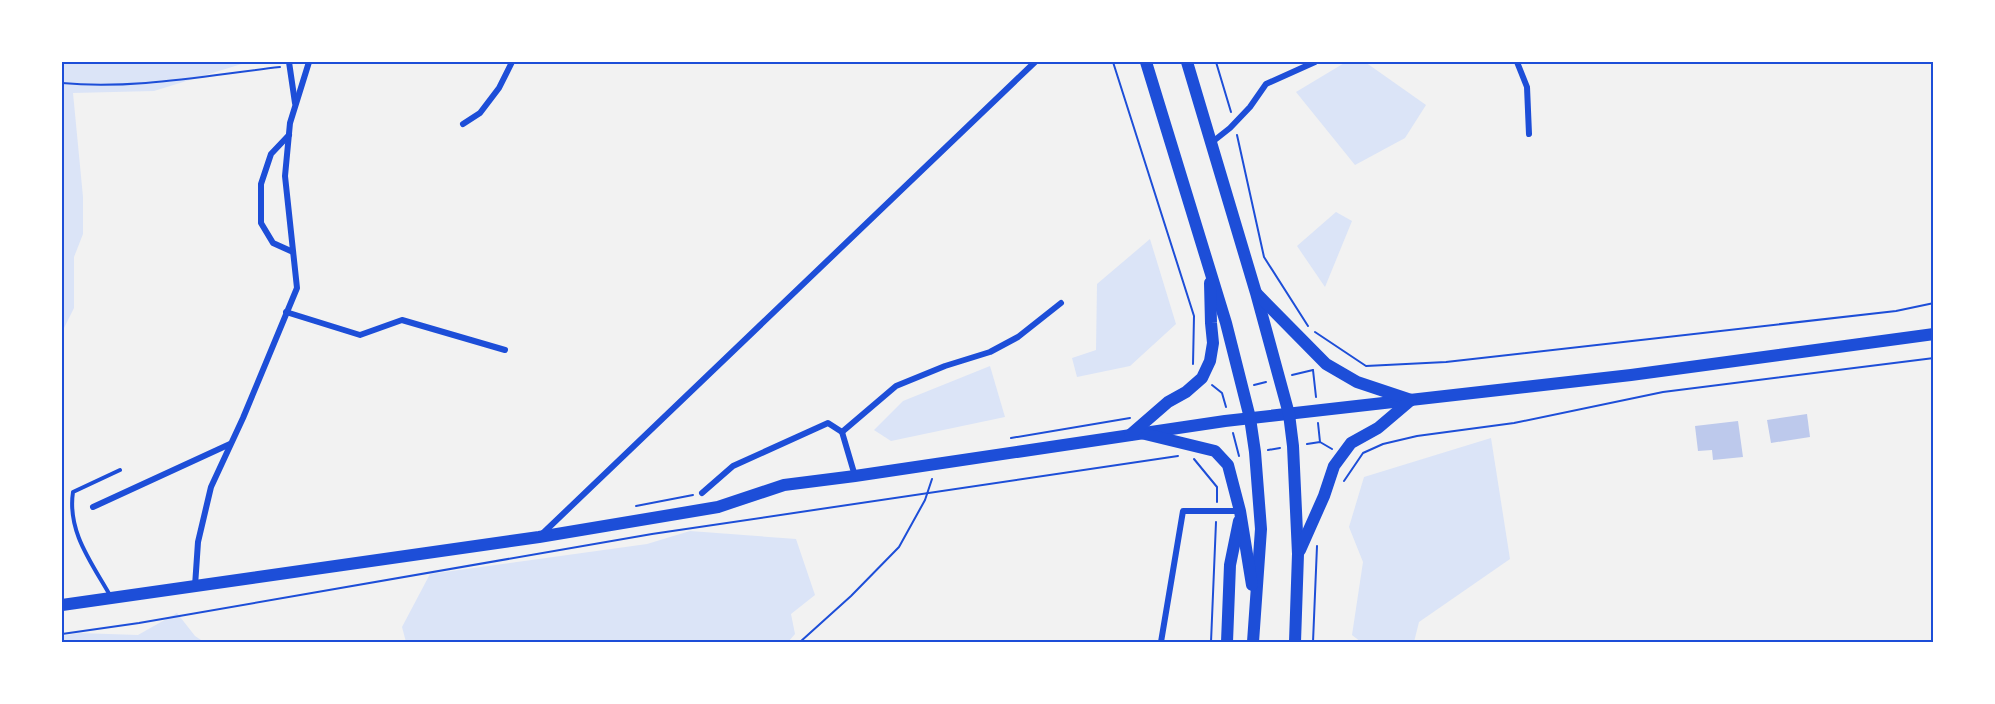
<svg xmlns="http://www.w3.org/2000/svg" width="1995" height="704" font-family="Signika,sans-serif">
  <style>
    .green { fill: #dbe4f7 }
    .building { fill: #bdc9ec }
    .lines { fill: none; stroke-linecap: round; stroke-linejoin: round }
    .path { stroke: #1d4ed8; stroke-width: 2 }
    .service { stroke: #1d4ed8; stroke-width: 4 }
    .minor { stroke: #1d4ed8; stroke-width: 6 }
    .secondary { stroke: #1d4ed8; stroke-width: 12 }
    .primary { stroke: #1d4ed8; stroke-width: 12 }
    .neatline { fill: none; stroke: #1d4ed8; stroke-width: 2 }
  </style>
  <rect width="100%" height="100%" fill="#f2f2f2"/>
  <g class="green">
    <path d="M62,62H248L154,91L73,93L83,197V234L74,257V308L62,332Z"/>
    <path d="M1346,62H1365L1426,105L1405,138L1355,165L1296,92Z"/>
    <path d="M1336,212L1352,221L1325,287L1297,246Z"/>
    <path d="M1150,239L1176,324L1130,366L1077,377L1072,358L1096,350L1097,284Z"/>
    <path d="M990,366L1005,417L891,441L874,430L903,401Z"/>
    <path d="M1491,438L1510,559L1419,622L1414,642H1361L1352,635L1363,562L1349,527L1364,477Z"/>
    <path d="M690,531L796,539L815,595L791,614L795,634L788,642H406L402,627L430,574L647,544Z"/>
    <path d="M177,613L195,636L204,642H62V636L79,633L138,635Z"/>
  </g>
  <g class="building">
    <path d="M1807,414L1810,437L1771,443L1767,420Z"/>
    <path d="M1738,421L1743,457L1713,460L1712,450L1698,451L1695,426Z"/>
  </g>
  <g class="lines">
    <g class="path">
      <path d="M1113,62L1194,316L1193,364"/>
      <path d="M1216,62L1231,112"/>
      <path d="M62,83C133,90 209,75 280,67"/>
      <path d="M1237,135L1264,257L1308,326"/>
      <path d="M1315,332L1366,366L1446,362L1896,311L1934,303"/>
      <path d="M1313,370L1316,397"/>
      <path d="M1292,375L1313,370"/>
      <path d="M1212,385L1222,393L1226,407"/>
      <path d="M1254,385L1266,382"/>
      <path d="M1318,423L1320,442"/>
      <path d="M1233,433L1239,456"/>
      <path d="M1011,438L1130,418"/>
      <path d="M1307,444L1320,442L1332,449"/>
      <path d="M1268,450L1280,448"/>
      <path d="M1194,459L1217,487V502"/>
      <path d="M1344,481L1363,453L1383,444L1417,436L1514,423L1663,392L1934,358"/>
      <path d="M636,506L693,495"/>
      <path d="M62,634L139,623L652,534L1178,456"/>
      <path d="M800,642L851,596L899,547L925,500L932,479"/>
      <path d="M1211,642L1216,522"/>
      <path d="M1313,642L1317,546"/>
    </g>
    <path class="service" d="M111,597C92,563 67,532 73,492L120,470"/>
    <g class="minor">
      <path d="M289,62L295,103"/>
      <path d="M1517,62L1527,87L1529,134"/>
      <path d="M463,124L480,113L499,88L512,62"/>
      <path d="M289,135L271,154L261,184V223L273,243L293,252"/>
      <path d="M1211,143L1230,128L1250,107L1266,84L1315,62"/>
      <path d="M286,312L360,335L402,320L505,350"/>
      <path d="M842,432L896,386L945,366L990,352L1018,337L1061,303"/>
      <path d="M702,493L733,466L828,423L842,432L855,476"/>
      <path d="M93,507L230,444"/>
      <path d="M541,535L1035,62"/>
      <path d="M195,586L198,542L211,487L243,418L297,288L285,176L290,123L309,62"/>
      <path d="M1161,642L1183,511H1240"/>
    </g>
    <path class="secondary" d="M62,605L539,537L718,507L784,485L855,476L1225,421L1631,375L1934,334"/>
    <g class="primary">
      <path d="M1146,62L1226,323L1250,418L1255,452L1261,529L1253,642"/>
      <path d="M1187,62L1256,293L1289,414L1293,446L1298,554L1295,642"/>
      <path d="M1257,294L1326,364L1357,382L1411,400"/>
      <path d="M1141,433L1215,451L1228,465L1240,511L1252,585"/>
      <path d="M1130,435L1168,402L1186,392L1202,378L1210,361L1213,343L1211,323L1210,283"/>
      <path d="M1300,550L1324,496L1334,466L1351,443L1378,428L1411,400"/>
      <path d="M1227,642L1230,565L1239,521"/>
    </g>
  </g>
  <rect width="1995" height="704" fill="none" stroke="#ffffff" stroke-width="126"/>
  <rect x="63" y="63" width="1869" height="578" class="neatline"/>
</svg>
